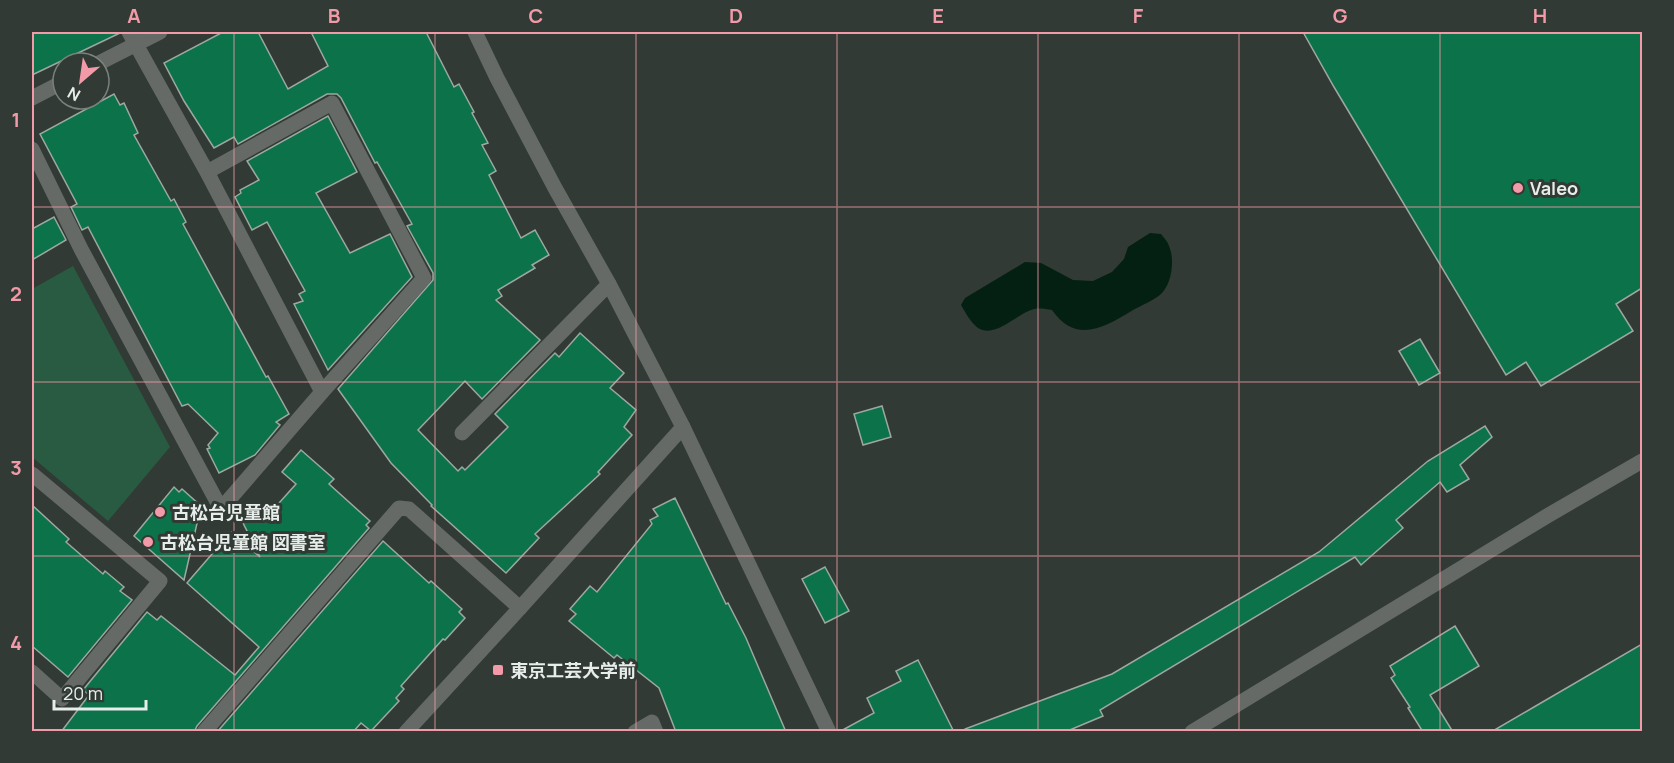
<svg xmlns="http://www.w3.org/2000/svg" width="1674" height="763" font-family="Manrope,'Noto Sans JP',sans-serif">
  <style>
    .green { fill: #295b42 }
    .water { fill: #042013 }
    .building { fill: #0c724a; stroke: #9da8a2; stroke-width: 1.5 }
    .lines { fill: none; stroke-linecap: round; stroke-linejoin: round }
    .minor { stroke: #656a67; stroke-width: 15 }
    .tertiary { stroke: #656a67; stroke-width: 15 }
    .grid { fill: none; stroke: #f39aa8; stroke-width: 1.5; stroke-opacity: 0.55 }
    .poi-dot { fill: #f39aa8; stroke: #313a34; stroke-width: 2 }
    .labels { text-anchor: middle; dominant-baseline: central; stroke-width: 6; stroke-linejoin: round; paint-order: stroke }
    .poi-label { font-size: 18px; font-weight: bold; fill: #e7edea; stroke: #313a34; text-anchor: start }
    .neatline { fill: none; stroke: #f39aa8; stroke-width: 2 }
    .grid-label { font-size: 20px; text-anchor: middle; font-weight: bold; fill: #f39aa8 }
  </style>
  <rect width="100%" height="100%" fill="#313a34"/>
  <path class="green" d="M73,266L170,447L108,521L32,457V289Z"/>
  <path class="water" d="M1150,233L1161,234C1164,238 1168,242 1169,246C1175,259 1172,284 1161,294C1153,301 1142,305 1133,310C1105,327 1076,345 1052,310C1046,309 1040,308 1034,309C1017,313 996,339 978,328C971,323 965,312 961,305L965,298L1025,262L1041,263L1073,280L1093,281L1112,272L1124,259L1128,247Z"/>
  <g class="building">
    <path d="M32,32H119L120,33L32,75Z"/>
    <path d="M223,32H258L288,89L328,66L311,32H426L454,87L459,84L474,112L472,113L488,143L482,145L496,171L489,175L521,238L535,230L549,255L532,265L535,268L498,290L502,296L496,300L540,340L482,399L465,381L418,430L458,471L462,467L465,470L508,427L495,414L555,353L559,357L580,333L624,373L610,388L636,410L624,427L632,435L598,472L600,474L535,534L539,538L506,573L431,506L432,505L391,463L338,389L433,280V273L407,226L412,224L377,162L375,163L341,98L337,94H327L238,144L234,137L214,148L184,101L164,63Z"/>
    <path d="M1303,32H1642V288L1616,304L1633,331L1541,386L1526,362L1506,375L1334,87Z"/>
    <path d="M114,94L120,105L124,103L138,133L134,135L171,201L174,199L186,222L183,224L266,377L268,376L289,414L276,422L280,425L255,455L219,473L207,449L210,448L208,445L218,433L188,404L182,406L88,227L82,230L71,207L77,204L40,134Z"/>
    <path d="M328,116L357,172L316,193L350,253L390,234L412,277L328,370L294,304L303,301L299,294L305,291L267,222L252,230L235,197L241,193L240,190L259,180L247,161Z"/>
    <path d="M54,217L66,240L32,260V229Z"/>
    <path d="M1420,339L1440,373L1419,385L1399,351Z"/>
    <path d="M882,406L891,437L863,445L854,414Z"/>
    <path d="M1485,426L1492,437L1460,465L1469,479L1447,492L1440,482L1396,520L1403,528L1361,565L1355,557L1100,710L1103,716L1065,732H965V729L1112,674L1319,552L1428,461Z"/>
    <path d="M301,450L334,479L329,484L370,521L366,525L369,528L197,726L194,732H61L89,695L83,690L147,612L157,620L161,616L235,675L259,647L187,583L231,532L260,557L235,507L240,502L263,521L296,484L282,472Z"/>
    <path d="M174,487L179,492L182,489L201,506L184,580L134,536Z"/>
    <path d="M675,498L726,604L728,603L746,638L786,732H676L659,688L617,655L614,658L569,621L576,614L570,609L590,586L597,592L652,524L650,520L658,516L653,509Z"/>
    <path d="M32,505L69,539L66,542L103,574L105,571L124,587L120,591L132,600L68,677L32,646Z"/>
    <path d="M383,541L429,583L431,581L462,609L459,612L465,618L445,640L443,639L401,686L404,689L396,698L399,701L371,731L361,723L353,732H217Z"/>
    <path d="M825,567L849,611L825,623L802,579Z"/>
    <path d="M1455,626L1479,666L1430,695L1453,732H1423L1408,708L1410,707L1391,678L1395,675L1390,666Z"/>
    <path d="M1642,644V732H1491L1534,707Z"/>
    <path d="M918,660L954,732H839L874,713L867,698L901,681L896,671Z"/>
  </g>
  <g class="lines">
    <g class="minor">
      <path d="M129,32L207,172L322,392L424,278L332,103L207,172"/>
      <path d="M99,63L160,32"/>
      <path d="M32,98L63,82"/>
      <path d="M32,149L81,249L221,509L322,392"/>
      <path d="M462,433L609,284"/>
      <path d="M32,474L160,581L62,699L32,672"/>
      <path d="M204,732L399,508L409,509L520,608"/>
      <path d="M406,732L520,608L683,427"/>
      <path d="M635,732L652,722L656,732"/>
    </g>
    <g class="tertiary">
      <path d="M475,32L497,78L555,188L609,284L683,427L829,732"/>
      <path d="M1192,732L1547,516L1642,461"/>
    </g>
  </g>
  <path class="grid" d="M234,32V732M435,32V732M636,32V732M837,32V732M1038,32V732M1239,32V732M1440,32V732M32,207H1642M32,382H1642M32,556H1642"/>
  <g class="poi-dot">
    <circle cx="1518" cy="188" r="6"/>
    <circle cx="160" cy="512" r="6"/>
    <circle cx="148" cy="542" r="6"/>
    <rect x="492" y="664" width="12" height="12" rx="3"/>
  </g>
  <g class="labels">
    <g class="poi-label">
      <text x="1530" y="188">Valeo</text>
      <text x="172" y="512">古松台児童館</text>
      <text x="160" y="542">古松台児童館 図書室</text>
      <text x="510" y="670">東京工芸大学前</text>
    </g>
  </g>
  <rect width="1674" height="763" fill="none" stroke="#313a34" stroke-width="66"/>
  <g transform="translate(81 81) rotate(209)"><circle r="28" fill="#313a34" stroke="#7a827d" stroke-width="1.5"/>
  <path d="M0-4.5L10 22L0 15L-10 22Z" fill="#f39aa8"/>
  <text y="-9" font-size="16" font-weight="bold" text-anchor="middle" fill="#e7edea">N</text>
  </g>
  <path d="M54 700v9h92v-9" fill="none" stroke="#e7edea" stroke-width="3"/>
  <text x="63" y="700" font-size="18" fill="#e7edea" stroke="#313a34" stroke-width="4.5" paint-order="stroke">20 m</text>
  <rect x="33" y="33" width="1608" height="697" class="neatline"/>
  <g class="grid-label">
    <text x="134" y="23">A</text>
    <text x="334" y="23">B</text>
    <text x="536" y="23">C</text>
    <text x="736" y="23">D</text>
    <text x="938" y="23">E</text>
    <text x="1138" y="23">F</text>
    <text x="1340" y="23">G</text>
    <text x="1540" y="23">H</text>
    <text x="16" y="127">1</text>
    <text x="16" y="301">2</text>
    <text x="16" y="475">3</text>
    <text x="16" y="650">4</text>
  </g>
</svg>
